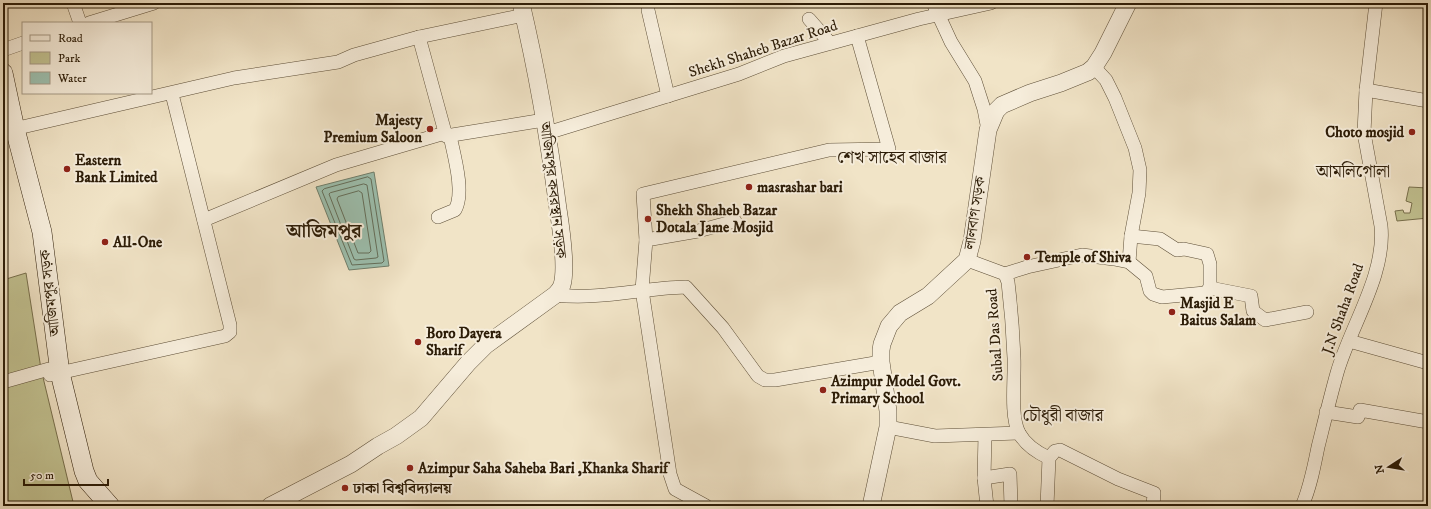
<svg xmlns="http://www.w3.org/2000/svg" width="1431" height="509" font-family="'IM FELL DW Pica','Noto Serif Bengali',serif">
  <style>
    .green { fill: #c2c291; stroke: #776f4c }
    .water { fill: #9cbfae; stroke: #6f7e6b }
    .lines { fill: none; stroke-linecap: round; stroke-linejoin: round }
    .shore { stroke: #646e5a; stroke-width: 1 }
    .minor-casing { stroke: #5d4e37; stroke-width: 14 }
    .tertiary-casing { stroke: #5d4e37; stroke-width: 18 }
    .secondary-casing { stroke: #2c1c07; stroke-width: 20 }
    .minor { stroke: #f6eddb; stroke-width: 13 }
    .tertiary { stroke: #f6eddb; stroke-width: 17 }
    .secondary { stroke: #f6eddb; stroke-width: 19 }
    .poi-dot { fill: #8f2418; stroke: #f6eddb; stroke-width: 1.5 }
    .labels { text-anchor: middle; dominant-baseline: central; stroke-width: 4; stroke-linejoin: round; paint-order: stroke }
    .street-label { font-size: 15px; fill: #2c1c07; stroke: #f6eddb }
    .poi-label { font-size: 15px; font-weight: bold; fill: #2c1c07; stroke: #f6eddb; text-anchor: start }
    .quarter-label { font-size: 17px; fill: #2c1c07; stroke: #f6eddb }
    .district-label { font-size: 19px; font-weight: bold; fill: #2c1c07; stroke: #f6eddb }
  </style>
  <rect width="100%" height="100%" fill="#f1e4c7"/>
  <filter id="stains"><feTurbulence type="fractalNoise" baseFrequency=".005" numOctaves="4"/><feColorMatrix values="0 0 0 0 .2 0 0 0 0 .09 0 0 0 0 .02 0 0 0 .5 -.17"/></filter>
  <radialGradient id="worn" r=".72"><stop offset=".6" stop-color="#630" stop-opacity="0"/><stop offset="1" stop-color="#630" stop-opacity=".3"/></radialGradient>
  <g class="green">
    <path d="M1409,187L1428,188V218L1397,221L1395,211L1403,210L1404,213H1410L1412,203L1406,201Z"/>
    <path d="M26,273L41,369L74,506H3V280Z"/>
  </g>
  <path class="water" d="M374,172L389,266L349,270L316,187Z"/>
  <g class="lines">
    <g class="shore">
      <path d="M368,177L371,179L384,261L382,263L352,265L322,191L324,189Z"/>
      <path d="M364,184L367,185L378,257L376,258L356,260L354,259L329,194L330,193Z"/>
      <path d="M359,191L362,193L371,251L369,253H358L337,199L338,197Z"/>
    </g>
    <defs>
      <g id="minor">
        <path d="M73,3L80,23"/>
        <path d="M933,3L951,42L975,81L984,109L988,130"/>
        <path d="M648,10L668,96"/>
        <path d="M809,19L830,43"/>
        <path d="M89,23L154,3"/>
        <path d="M419,37L446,136L544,120"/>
        <path d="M3,50L23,43"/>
        <path d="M1094,67L1106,80L1115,98L1135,148L1140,170L1139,193L1131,236"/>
        <path d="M1366,90L1428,101"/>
        <path d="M5,131L234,78L338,62L354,55L419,37L524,15"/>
        <path d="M547,133L739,74L784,56L919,19L991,3"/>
        <path d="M438,217L455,210C465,193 454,155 450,136"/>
        <path d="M204,220L336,165L445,133"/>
        <path d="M646,240L643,194L829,150L889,149L857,36"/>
        <path d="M967,260L1005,274L1008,282C1011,307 1013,332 1014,358C1015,378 1010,416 1019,433C1025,444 1038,453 1049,458"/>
        <path d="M1129,262L1131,236L1160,239L1177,250L1184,249L1207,254L1210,264V288"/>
        <path d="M1005,274L1027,267L1082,255L1114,259L1129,262L1146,276L1150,291L1153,294L1162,297L1205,293L1210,288L1251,296L1253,311L1265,320L1307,312"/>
        <path d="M555,295C600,300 642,288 686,287L723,328L758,376L765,380H775L881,362"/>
        <path d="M1349,341L1428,363"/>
        <path d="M50,375L225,336L230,332V325L172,94"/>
        <path d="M3,382L49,369"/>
        <path d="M1326,412L1358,417L1360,410L1428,422"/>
        <path d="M888,427L935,436L1019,433"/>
        <path d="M985,435L984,478L987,506"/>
        <path d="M984,478L1010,474L1011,506"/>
        <path d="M706,506L675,489L670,474L642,290L646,240L698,231L735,221"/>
        <path d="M1047,506L1049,458L1055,451L1060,450L1118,479L1154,493L1153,506"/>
        <path d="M1302,506C1310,488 1314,467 1318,447C1324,423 1330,398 1337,373C1350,327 1386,275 1381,226L1364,133L1366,90L1376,3"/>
      </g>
      <g id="tertiary">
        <path d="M270,506L351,464L378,446L396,436L421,418L468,363L486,345L555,295C558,292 561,288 562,285C567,268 561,228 558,209C549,140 537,71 521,3"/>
        <path d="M871,506L888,427V411L881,362V350L882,344L889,326L900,313L928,296L967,260L972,241L988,130L996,111L1002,105L1030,93L1061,83L1088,72L1094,67L1103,53L1128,3"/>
      </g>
      <path id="secondary" d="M3,73L15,129L42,232L60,373L84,471L88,481L110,506"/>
    </defs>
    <use href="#minor" class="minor-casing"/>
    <use href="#tertiary" class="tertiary-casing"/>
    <use href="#secondary" class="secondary-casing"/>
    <use href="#minor" class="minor"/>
    <use href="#tertiary" class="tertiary"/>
    <use href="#secondary" class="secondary"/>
  </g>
  <g class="poi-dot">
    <circle cx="430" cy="129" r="4"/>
    <circle cx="1412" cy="132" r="4"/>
    <circle cx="67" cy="169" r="4"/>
    <circle cx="749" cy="187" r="4"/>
    <circle cx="648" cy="219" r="4"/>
    <circle cx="105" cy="242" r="4"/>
    <circle cx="1027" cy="257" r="4"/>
    <circle cx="1172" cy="312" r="4"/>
    <circle cx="418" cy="342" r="4"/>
    <circle cx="823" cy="390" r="4"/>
    <circle cx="410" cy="468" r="4"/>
    <circle cx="345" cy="488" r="4"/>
  </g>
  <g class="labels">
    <g class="street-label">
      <text transform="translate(763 49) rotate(-18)">Shekh Shaheb Bazar Road</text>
      <text transform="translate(553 190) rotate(83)">আজিমপুর কবরস্থান সড়ক</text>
      <text transform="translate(975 213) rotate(-81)">লালবাগ সড়ক</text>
      <text transform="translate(50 293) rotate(-97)">আজিমপুর সড়ক</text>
      <text transform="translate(1343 309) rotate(-70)">J.N Shaha Road</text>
      <text transform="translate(995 335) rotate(-94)">Subal Das Road</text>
    </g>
    <g class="poi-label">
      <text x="422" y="120" text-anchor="end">Majesty<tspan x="422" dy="17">Premium Saloon</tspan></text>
      <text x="1404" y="132" text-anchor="end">Choto mosjid</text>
      <text x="75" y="160">Eastern<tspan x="75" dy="17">Bank Limited</tspan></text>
      <text x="757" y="187">masrashar bari</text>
      <text x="656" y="210">Shekh Shaheb Bazar<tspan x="656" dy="17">Dotala Jame Mosjid</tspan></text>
      <text x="113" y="242">All-One</text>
      <text x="1035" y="257">Temple of Shiva</text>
      <text x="1180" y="303">Masjid E<tspan x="1180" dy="17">Baitus Salam</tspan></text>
      <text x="426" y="333">Boro Dayera<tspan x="426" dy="17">Sharif</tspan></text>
      <text x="831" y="381">Azimpur Model Govt.<tspan x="831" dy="17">Primary School</tspan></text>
      <text x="418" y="468">Azimpur Saha Saheba Bari ,Khanka Sharif</text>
      <text x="353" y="488">ঢাকা বিশ্ববিদ্যালয়</text>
    </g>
    <g class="quarter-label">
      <text x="892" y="158">শেখ সাহেব বাজার</text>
      <text x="1353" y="172">আমলিগোলা</text>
      <text x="1063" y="416">চৌধুরী বাজার</text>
    </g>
    <g class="district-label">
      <text x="324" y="231">আজিমপুর</text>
    </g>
  </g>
  <rect width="1431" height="509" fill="none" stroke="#f1e4c7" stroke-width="16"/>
  <rect x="4" y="4" width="1423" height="501" fill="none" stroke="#2c1c07" stroke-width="2"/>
  <rect x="8" y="8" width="1415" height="493" fill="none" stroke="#2c1c07"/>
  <rect x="22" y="22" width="130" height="72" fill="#f6eddb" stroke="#a59986"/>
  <rect x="30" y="35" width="20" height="6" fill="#f6eddb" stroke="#a59986"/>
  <text x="58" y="42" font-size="12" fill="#2c1c07">Road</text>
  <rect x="30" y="52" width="20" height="12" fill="#c2c291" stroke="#a59986"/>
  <text x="58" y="62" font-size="12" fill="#2c1c07">Park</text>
  <rect x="30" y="72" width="20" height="12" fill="#9cbfae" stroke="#a59986"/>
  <text x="58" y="82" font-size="12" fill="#2c1c07">Water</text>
  <g transform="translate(1389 467) rotate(258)" stroke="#f6eddb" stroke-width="3" paint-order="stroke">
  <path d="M0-3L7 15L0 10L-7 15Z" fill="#2c1c07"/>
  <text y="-6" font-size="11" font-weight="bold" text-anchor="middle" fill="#2c1c07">N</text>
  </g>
  <path d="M24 479v6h84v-6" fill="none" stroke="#2c1c07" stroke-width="2"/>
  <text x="30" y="479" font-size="12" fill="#2c1c07" stroke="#f6eddb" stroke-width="3" paint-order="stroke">50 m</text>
  <rect width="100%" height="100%" filter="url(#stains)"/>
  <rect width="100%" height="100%" fill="url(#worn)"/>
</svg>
